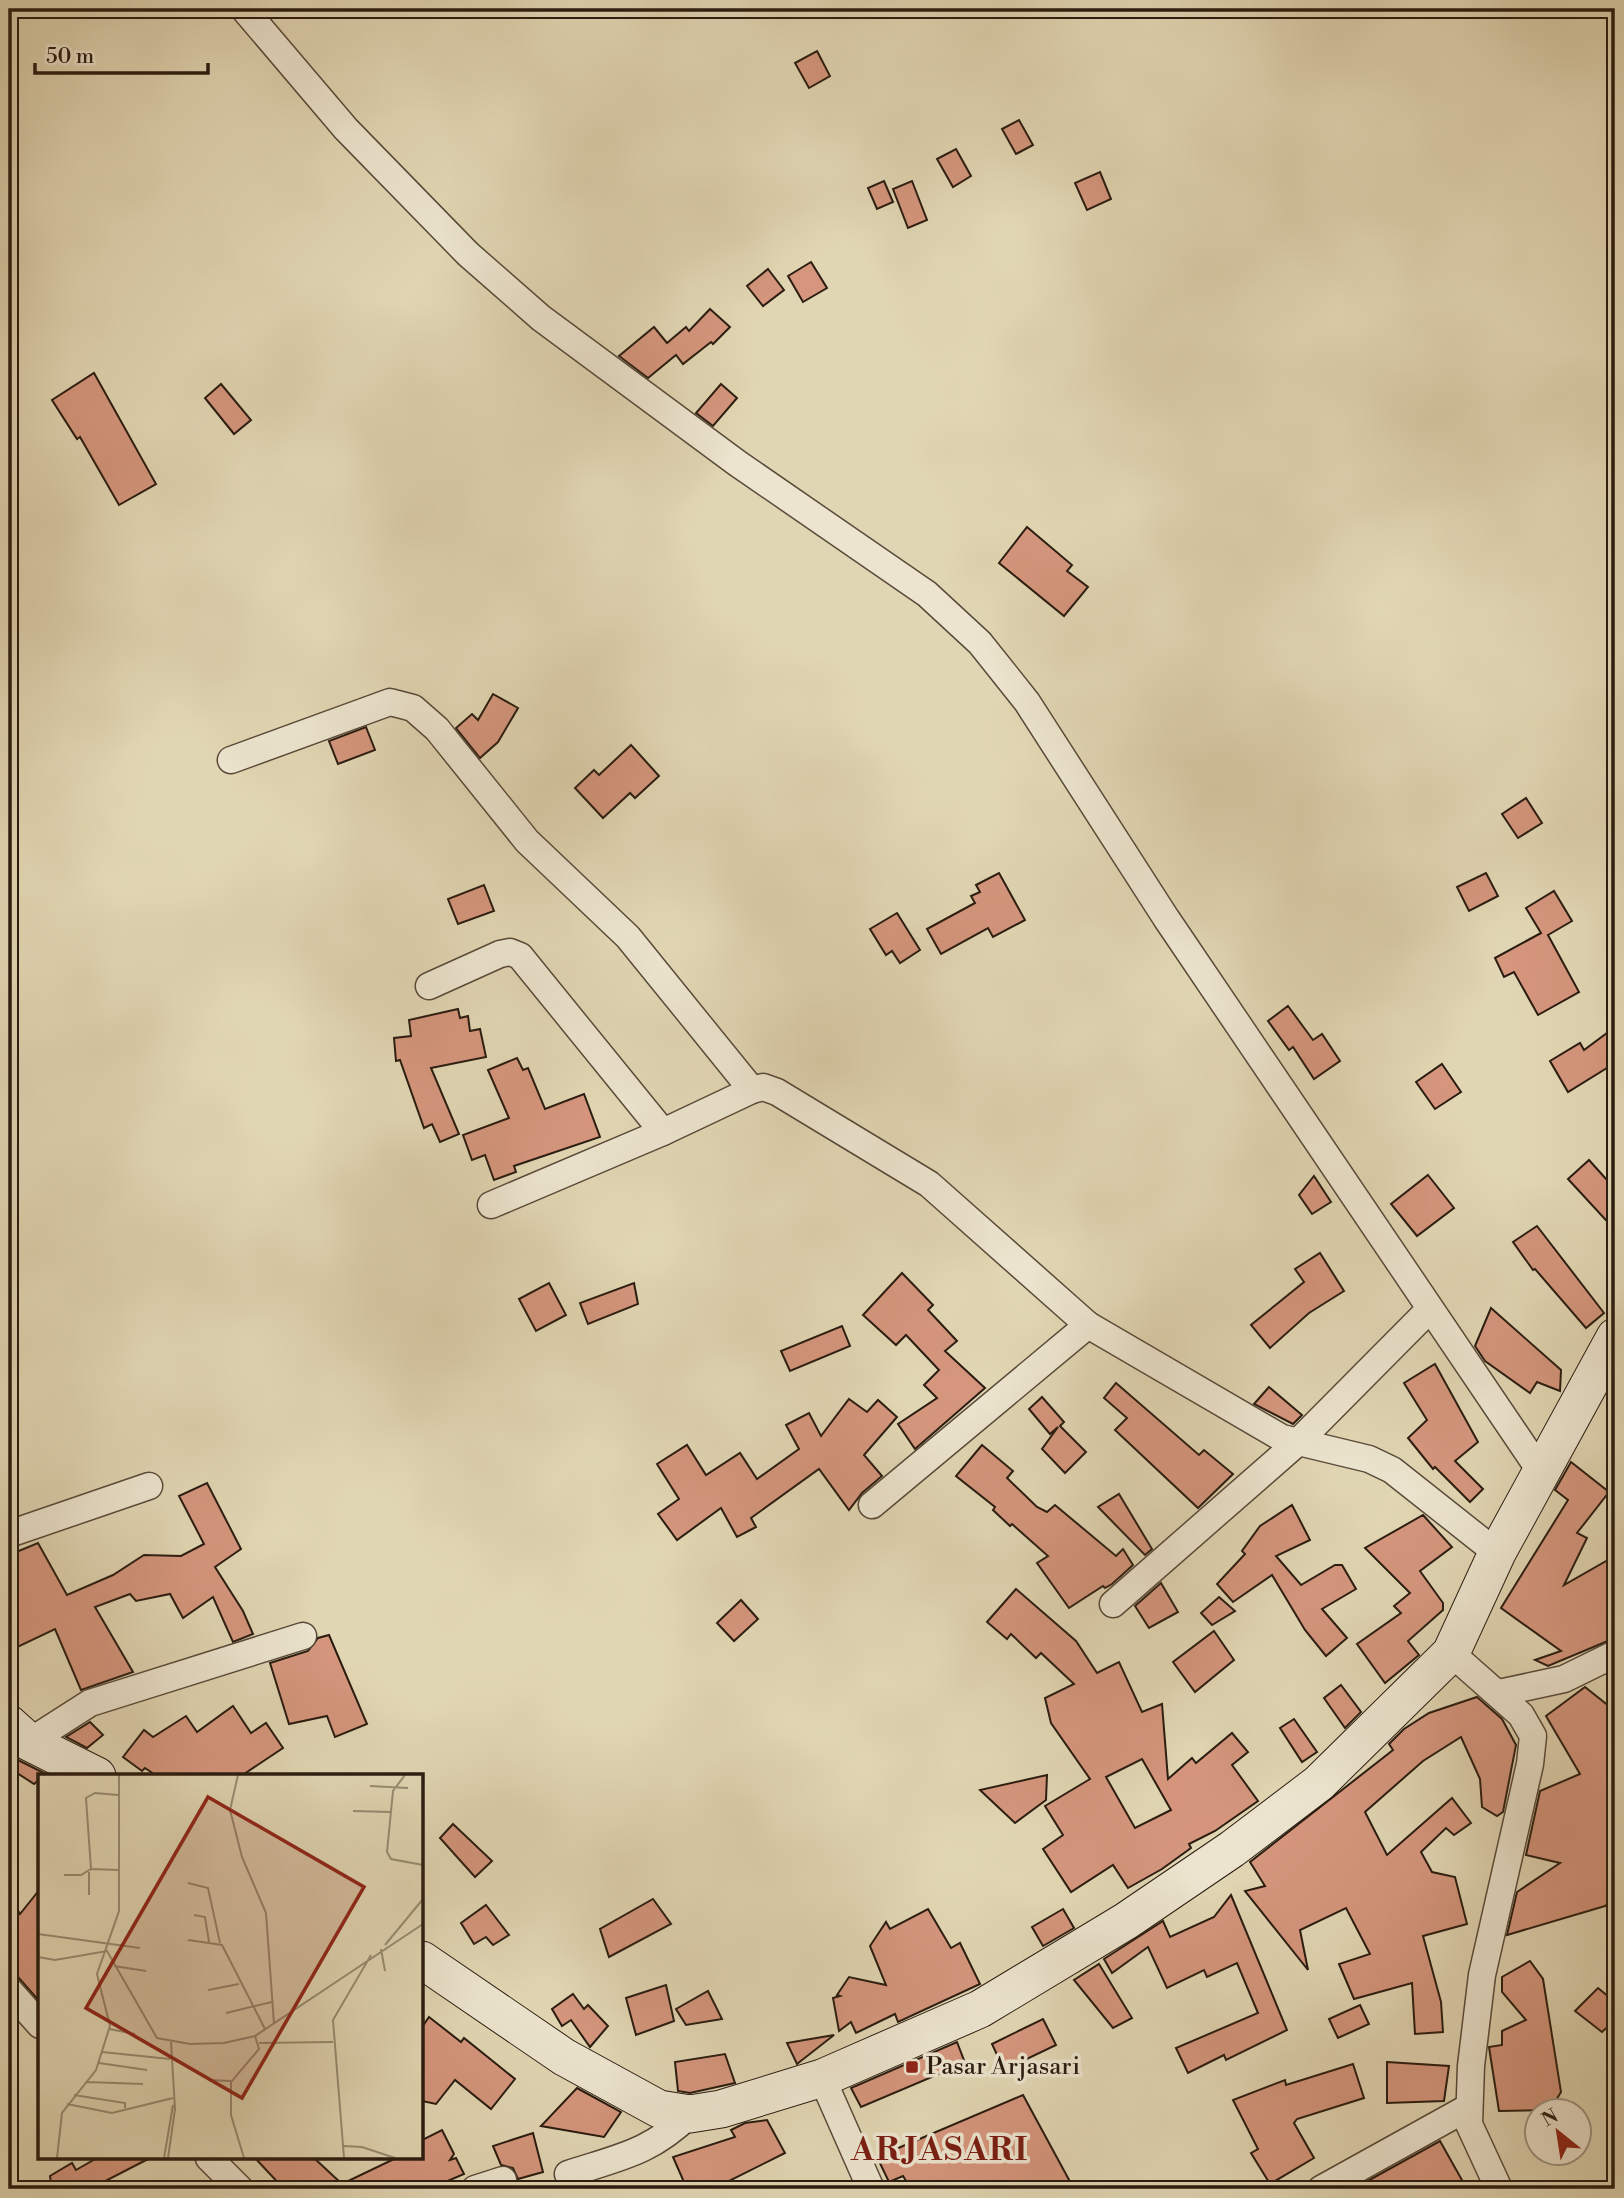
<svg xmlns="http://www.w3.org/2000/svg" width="1624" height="2198" font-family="'Libre Bodoni',serif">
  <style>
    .building { fill: #d5967d; stroke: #2a1c10; stroke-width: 2; fill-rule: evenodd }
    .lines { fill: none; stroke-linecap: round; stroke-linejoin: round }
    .street-casing { stroke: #584a39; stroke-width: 29 }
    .secondary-casing { stroke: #2a1c10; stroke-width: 39 }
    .street { stroke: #ece4ce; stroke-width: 26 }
    .secondary { stroke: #ece4ce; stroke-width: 37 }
    .poi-dot { fill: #8f2418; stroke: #ece4ce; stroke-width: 2.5 }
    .labels { text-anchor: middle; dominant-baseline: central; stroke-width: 7; stroke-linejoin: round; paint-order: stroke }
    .poi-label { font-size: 24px; fill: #2a1c10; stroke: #ece4ce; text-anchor: start }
    .district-label { font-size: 32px; font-weight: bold; letter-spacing: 2px; fill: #7a1f14; stroke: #ece4ce }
    .inset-road { fill: none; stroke: #988c72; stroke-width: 2 }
    .view { fill: #8f2418; fill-opacity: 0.15; stroke: #8f2418; stroke-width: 3.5 }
    .inset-edge { fill: none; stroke: #2a1c10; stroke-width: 3.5 }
  </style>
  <rect width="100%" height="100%" fill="#e1d6b3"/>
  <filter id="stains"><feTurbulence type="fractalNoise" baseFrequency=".00286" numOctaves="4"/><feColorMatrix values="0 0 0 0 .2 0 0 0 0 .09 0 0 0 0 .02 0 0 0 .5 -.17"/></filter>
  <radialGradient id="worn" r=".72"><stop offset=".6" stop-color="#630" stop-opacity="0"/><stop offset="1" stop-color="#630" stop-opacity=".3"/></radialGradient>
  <g class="building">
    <path d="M817,51L830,76L809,88L795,63Z"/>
    <path d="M1019,120L1033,145L1016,154L1002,129Z"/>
    <path d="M956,149L971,176L953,187L937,159Z"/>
    <path d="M1100,172L1111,199L1087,210L1075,183Z"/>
    <path d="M884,181L893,202L877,209L868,188Z"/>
    <path d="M912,181L927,220L908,228L893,189Z"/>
    <path d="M811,262L827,288L803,302L788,276Z"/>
    <path d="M768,269L784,290L763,306L747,286Z"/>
    <path d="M710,309L730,327L713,344L711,342L683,364L676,355L648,378L619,356L654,327L667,343L686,327L689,331Z"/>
    <path d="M94,373L156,484L119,505L80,437L77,439L52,400Z"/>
    <path d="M221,384L251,420L234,434L205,398Z"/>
    <path d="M721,384L737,398L713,426L696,413Z"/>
    <path d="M1027,527L1072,565L1067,571L1088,587L1064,616L999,563Z"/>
    <path d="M493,694L518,708L498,742L480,758L456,728L472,714L478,720Z"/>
    <path d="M366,727L375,750L338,764L329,741Z"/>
    <path d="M631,745L659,776L635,798L630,793L603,818L575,788L594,770L599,775Z"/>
    <path d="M1526,798L1542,823L1518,838L1502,814Z"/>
    <path d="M999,873L1025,920L993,937L988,928L941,954L927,929L975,903L971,896L980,892L976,885Z"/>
    <path d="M1486,873L1498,896L1469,911L1457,887Z"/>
    <path d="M484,885L494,911L458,924L448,899Z"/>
    <path d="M1554,891L1572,921L1548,935L1579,992L1538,1015L1514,972L1504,977L1495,958L1541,933L1526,908Z"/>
    <path d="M897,913L920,950L900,963L892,951L886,955L870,929Z"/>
    <path d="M1288,1006L1313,1040L1322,1034L1340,1061L1314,1079L1293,1047L1289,1050L1268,1021Z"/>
    <path d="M458,1009L460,1018L468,1016L470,1031L480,1029L486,1057L431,1068L459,1134L440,1142L432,1124L424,1128L400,1060L396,1061L394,1038L411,1036L409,1020Z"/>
    <path d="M1615,1027V1063L1568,1092L1550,1061L1580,1043L1584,1050Z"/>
    <path d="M517,1058L523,1070L528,1068L545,1109L584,1094L600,1137L514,1166L516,1172L494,1180L485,1155L472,1160L463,1135L509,1118L488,1070Z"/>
    <path d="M1442,1064L1461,1092L1435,1109L1416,1082Z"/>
    <path d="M1589,1160L1615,1189V1230L1568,1179Z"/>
    <path d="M1428,1175L1454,1208L1417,1236L1391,1204Z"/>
    <path d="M1314,1176L1331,1202L1312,1214L1299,1195Z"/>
    <path d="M1537,1226L1604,1313L1586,1328L1535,1269L1533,1270L1513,1242Z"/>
    <path d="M1320,1253L1344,1291L1309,1313L1270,1348L1251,1325L1304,1282L1295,1269Z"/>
    <path d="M902,1273L933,1305L928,1310L957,1341L945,1351L985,1388L915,1449L898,1424L937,1398L924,1385L939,1370L906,1335L896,1345L863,1315Z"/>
    <path d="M549,1283L566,1315L536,1331L519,1299Z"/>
    <path d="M634,1283L638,1304L588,1324L580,1303Z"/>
    <path d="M1491,1308L1561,1370L1560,1391L1537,1382L1530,1393L1485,1361L1475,1346Z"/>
    <path d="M842,1326L850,1346L790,1371L781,1351Z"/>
    <path d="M1435,1364L1478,1442L1455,1461L1483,1489L1470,1502L1435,1467L1433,1469L1408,1438L1427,1420L1404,1383Z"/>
    <path d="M1116,1383L1199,1455L1204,1450L1233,1474L1198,1508L1115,1430L1127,1418L1104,1398Z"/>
    <path d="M1269,1387L1302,1415L1293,1424L1254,1404Z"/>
    <path d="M1042,1397L1064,1422L1060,1426L1086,1452L1065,1473L1042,1449L1058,1427L1050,1434L1029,1409Z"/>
    <path d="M849,1399L867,1412L878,1400L897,1417L864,1455L882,1476L862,1493L849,1510L819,1469L751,1518L756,1527L737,1537L721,1508L677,1540L658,1514L679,1499L657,1464L687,1445L706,1475L740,1453L757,1479L799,1449L786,1425L809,1413L821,1436Z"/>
    <path d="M982,1445L1013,1471L1007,1478L1037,1507L1047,1512L1055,1505L1116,1556L1123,1549L1133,1565L1112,1584L1105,1588L1103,1586L1069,1608L1037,1563L1048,1556L1012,1524L1010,1526L993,1510L995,1507L956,1476Z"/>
    <path d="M1571,1462L1609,1492L1577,1533L1587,1538L1564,1585L1615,1556V1638L1548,1666L1535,1660L1561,1651L1501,1608L1568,1500L1555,1490Z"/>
    <path d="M207,1483L241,1549L215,1567L243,1611L253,1634L233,1642L213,1597L183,1618L170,1594L136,1601L130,1594L95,1607L133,1672L81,1690L55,1629L9,1651V1555L38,1543L67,1595L113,1575L144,1555L181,1556L204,1544L179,1496Z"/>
    <path d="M1119,1494L1152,1549L1145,1555L1098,1507Z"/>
    <path d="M1292,1505L1310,1540L1276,1556L1301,1585L1335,1565H1342L1356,1589L1322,1609L1347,1638L1326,1656L1305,1630L1272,1575L1233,1602L1217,1584L1245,1554L1242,1551L1260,1526Z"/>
    <path d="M1423,1515L1452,1547L1420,1571L1443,1603V1610L1408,1641L1419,1655L1385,1683L1357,1644L1401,1613L1394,1606L1410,1593L1365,1548Z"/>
    <path d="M1161,1583L1178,1612L1149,1628L1135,1606Z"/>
    <path d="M1016,1589L1076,1641L1097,1673L1119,1662L1142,1712L1162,1704L1168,1779L1192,1758L1196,1763L1232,1733L1248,1752L1232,1765L1258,1801L1215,1831L1189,1844L1191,1848L1162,1869L1128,1888L1113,1865L1071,1892L1043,1849L1063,1835L1045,1806L1090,1779L1051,1723L1045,1698L1074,1684L1041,1653L1036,1658L1011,1634L1007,1639L987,1622ZM1142,1759L1171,1810L1135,1828L1106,1777Z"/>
    <path d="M1219,1597L1235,1611L1212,1625L1201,1613Z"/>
    <path d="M741,1600L758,1619L734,1641L717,1623Z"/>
    <path d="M1214,1631L1234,1660L1195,1692L1173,1662Z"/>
    <path d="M329,1635L367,1724L335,1737L327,1716L289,1724L270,1663L308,1651L318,1638Z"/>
    <path d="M1341,1685L1361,1712L1345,1728L1324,1698Z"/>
    <path d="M1585,1687L1610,1707L1615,1717V1761L1607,1767L1615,1781V1898L1605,1906L1507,1935L1517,1892L1560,1863L1526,1855L1540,1791L1580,1774L1546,1716Z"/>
    <path d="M1477,1697L1502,1719L1516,1745L1503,1812L1497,1816L1482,1807L1480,1779L1461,1737L1423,1761L1365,1812L1387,1855L1452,1798L1471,1823L1454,1835L1446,1828L1421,1852L1432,1872L1455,1877L1467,1924L1423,1936L1441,2002L1443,2032L1415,2034L1412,1983L1354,1999L1339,1964L1370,1954L1346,1908L1300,1930L1308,1970L1245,1891L1265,1886L1250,1862L1393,1750L1389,1744L1404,1729L1429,1713Z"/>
    <path d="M233,1706L251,1733L266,1723L283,1748L241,1776H157L145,1768L142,1771L123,1757L144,1730L153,1737L186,1716L197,1732Z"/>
    <path d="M1294,1719L1317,1752L1302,1762L1280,1728Z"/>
    <path d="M90,1722L103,1735L87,1748L66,1737Z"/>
    <path d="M18,1760L46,1774L34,1784L14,1771Z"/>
    <path d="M1047,1775L1046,1800L1015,1823L980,1790Z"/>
    <path d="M453,1824L492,1861L475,1877L440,1838Z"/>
    <path d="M40,1889V2002L18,1977L9,1962V1895L20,1914Z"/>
    <path d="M1231,1895L1287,2030L1226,2060L1224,2055L1188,2073L1176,2048L1258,2013L1237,1963L1207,1977L1204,1970L1167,1988L1148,1947L1112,1973L1104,1959L1163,1921L1170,1937L1214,1917Z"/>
    <path d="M653,1899L671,1924L609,1957L600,1929Z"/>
    <path d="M486,1905L509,1935L493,1945L486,1937L474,1944L461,1923Z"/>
    <path d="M928,1909L951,1948L960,1943L980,1984L898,2022L895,2014L856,2033L851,2022L839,2031L833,1998L840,1996L837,1995L849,1977L886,1985L870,1946L886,1922L890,1929Z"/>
    <path d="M1063,1909L1074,1928L1043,1946L1032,1927Z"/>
    <path d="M1530,1961L1543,1979L1561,2092L1550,2110L1499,2111L1489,2047L1502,2045V2031L1526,2020L1502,1992V1977Z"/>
    <path d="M1099,1964L1132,2018L1113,2028L1074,1980Z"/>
    <path d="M666,1985L674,2021L636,2035L626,1998Z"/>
    <path d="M1598,1988L1615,2002V2020L1602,2032L1575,2011Z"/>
    <path d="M708,1991L722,2019L686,2025L676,2009Z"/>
    <path d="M573,1994L584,2009L588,2005L608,2026L590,2047L571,2020L562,2026L552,2009Z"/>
    <path d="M1360,2005L1369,2024L1338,2038L1329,2019Z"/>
    <path d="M429,2017L461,2042L464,2038L515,2079L491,2109L455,2080L436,2104L422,2101V2027Z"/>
    <path d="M1043,2019L1056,2045L1004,2070L992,2044Z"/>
    <path d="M834,2035L797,2064L787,2043Z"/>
    <path d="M957,2042L965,2063L861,2107L851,2088Z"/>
    <path d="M725,2054L735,2083L690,2093L678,2091L675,2062Z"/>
    <path d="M1387,2062L1449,2066L1444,2101L1387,2103Z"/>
    <path d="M1353,2064L1364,2098L1297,2119L1294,2123L1314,2158L1270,2184L1251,2153L1258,2149L1233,2100L1285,2080L1286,2085Z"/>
    <path d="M577,2088L621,2112L604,2137L541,2126Z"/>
    <path d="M1023,2095L1074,2189H911L903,2176L889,2182L877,2157Z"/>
    <path d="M767,2120L785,2153L713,2189H687L673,2157L735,2137L731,2130L745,2123Z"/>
    <path d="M442,2130L454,2154L450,2160L456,2158L464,2174L429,2189H284L255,2158H314L342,2184L396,2158H422V2140Z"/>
    <path d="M533,2133L543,2172L518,2179L513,2168L501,2165L493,2146Z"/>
    <path d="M1440,2141L1467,2189H1353Z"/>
    <path d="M97,2158H150L90,2189H41L51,2183L50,2176L72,2163L76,2170Z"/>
  </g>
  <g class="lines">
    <defs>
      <g id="street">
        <path d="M244,9L346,129L468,254L541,318L737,463L927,594L980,643L1027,702L1166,918L1541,1472"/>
        <path d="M231,760L390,702L413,708L437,729L527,841L628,937L752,1090"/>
        <path d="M429,986L500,954L510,952L520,956L663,1132"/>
        <path d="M491,1205L663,1132L752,1090L763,1087L777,1092L929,1184L1088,1325L1282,1438L1369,1459L1392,1470L1497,1553"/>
        <path d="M872,1505L1088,1325"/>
        <path d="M9,1534L149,1486"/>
        <path d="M1113,1604L1297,1443L1429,1310"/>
        <path d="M1451,1653L1521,1715L1533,1736L1530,1764L1482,1975L1471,2066L1469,2124L1499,2189"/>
        <path d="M1499,1693L1564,1679L1615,1654"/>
        <path d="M29,1742L90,1703L303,1636"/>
        <path d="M9,1990L40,2025"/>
        <path d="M822,2078L871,2189"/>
        <path d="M209,2158L240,2189"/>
        <path d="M568,2174C620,2157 650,2153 690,2114"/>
        <path d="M475,2189L503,2180"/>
        <path d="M1321,2189L1469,2107"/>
      </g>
      <g id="secondary">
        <path d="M9,1724L29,1742L97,1776"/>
        <path d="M422,1960L564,2057L659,2109L690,2114L721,2109L822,2078L980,2009L1126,1921L1232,1849L1319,1783L1451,1653L1497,1553L1615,1337"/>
      </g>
    </defs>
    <use href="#street" class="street-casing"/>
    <use href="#secondary" class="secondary-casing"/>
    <use href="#street" class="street"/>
    <use href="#secondary" class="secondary"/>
  </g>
  <rect class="poi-dot" x="905" y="2060" width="14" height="14" rx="3.5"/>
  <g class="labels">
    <g class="poi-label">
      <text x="926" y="2067">Pasar Arjasari</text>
    </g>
    <g class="district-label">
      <text x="940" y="2150">ARJASARI</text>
    </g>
  </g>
  <g transform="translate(38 1774)">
    <rect width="385" height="385" fill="#e1d6b3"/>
    <path class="inset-road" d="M200,1L192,36L204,83L228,139L236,250M367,1L355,17L349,78L353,85L385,91M332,12L370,14M80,21L57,19L48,24L53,95L81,96M315,37L352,38M26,101H43L53,95M150,109L170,114L182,169M51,121V98M156,141L167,143L171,168M0,160L102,174M150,166L184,171L227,255M347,171L385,125M343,175L347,197M0,183L17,186L69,177L119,264L152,270L186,269L217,262L385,150M76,192L108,197M170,216L201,210M188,239L234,228M71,255L97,260M221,269L295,268M64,278L132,285M61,289L109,296M170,306L193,307M49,308L105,310M36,321L87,329V334M29,330L74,339L135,324M306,372L324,373L357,384M19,384L24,339L58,296L72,252L59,200L81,137V1M126,384L135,331M130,384L137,335L133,268M206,384L193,341V308L221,275L217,262M306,384L295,246L333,181"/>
    <path class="view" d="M170,23L326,113L204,324L48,234Z"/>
    <rect width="385" height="385" class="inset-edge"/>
  </g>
  <rect width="1624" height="2198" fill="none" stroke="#e1d6b3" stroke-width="35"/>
  <rect x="10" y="10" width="1603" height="2177" fill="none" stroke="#2a1c10" stroke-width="3.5"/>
  <rect x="18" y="18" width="1589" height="2163" fill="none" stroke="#2a1c10" stroke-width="2"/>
  <g transform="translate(1558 2132) rotate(330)"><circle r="33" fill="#ece4ce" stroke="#9e9482" stroke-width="2"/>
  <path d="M0-5L12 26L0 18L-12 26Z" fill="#8f2418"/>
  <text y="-10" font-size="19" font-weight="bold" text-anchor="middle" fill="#2a1c10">N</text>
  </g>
  <path d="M35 63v10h173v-10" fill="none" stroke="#2a1c10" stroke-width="3.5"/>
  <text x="46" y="63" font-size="21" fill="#2a1c10" stroke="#ece4ce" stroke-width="5" paint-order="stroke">50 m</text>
  <rect width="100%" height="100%" filter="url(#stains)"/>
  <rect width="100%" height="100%" fill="url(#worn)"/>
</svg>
